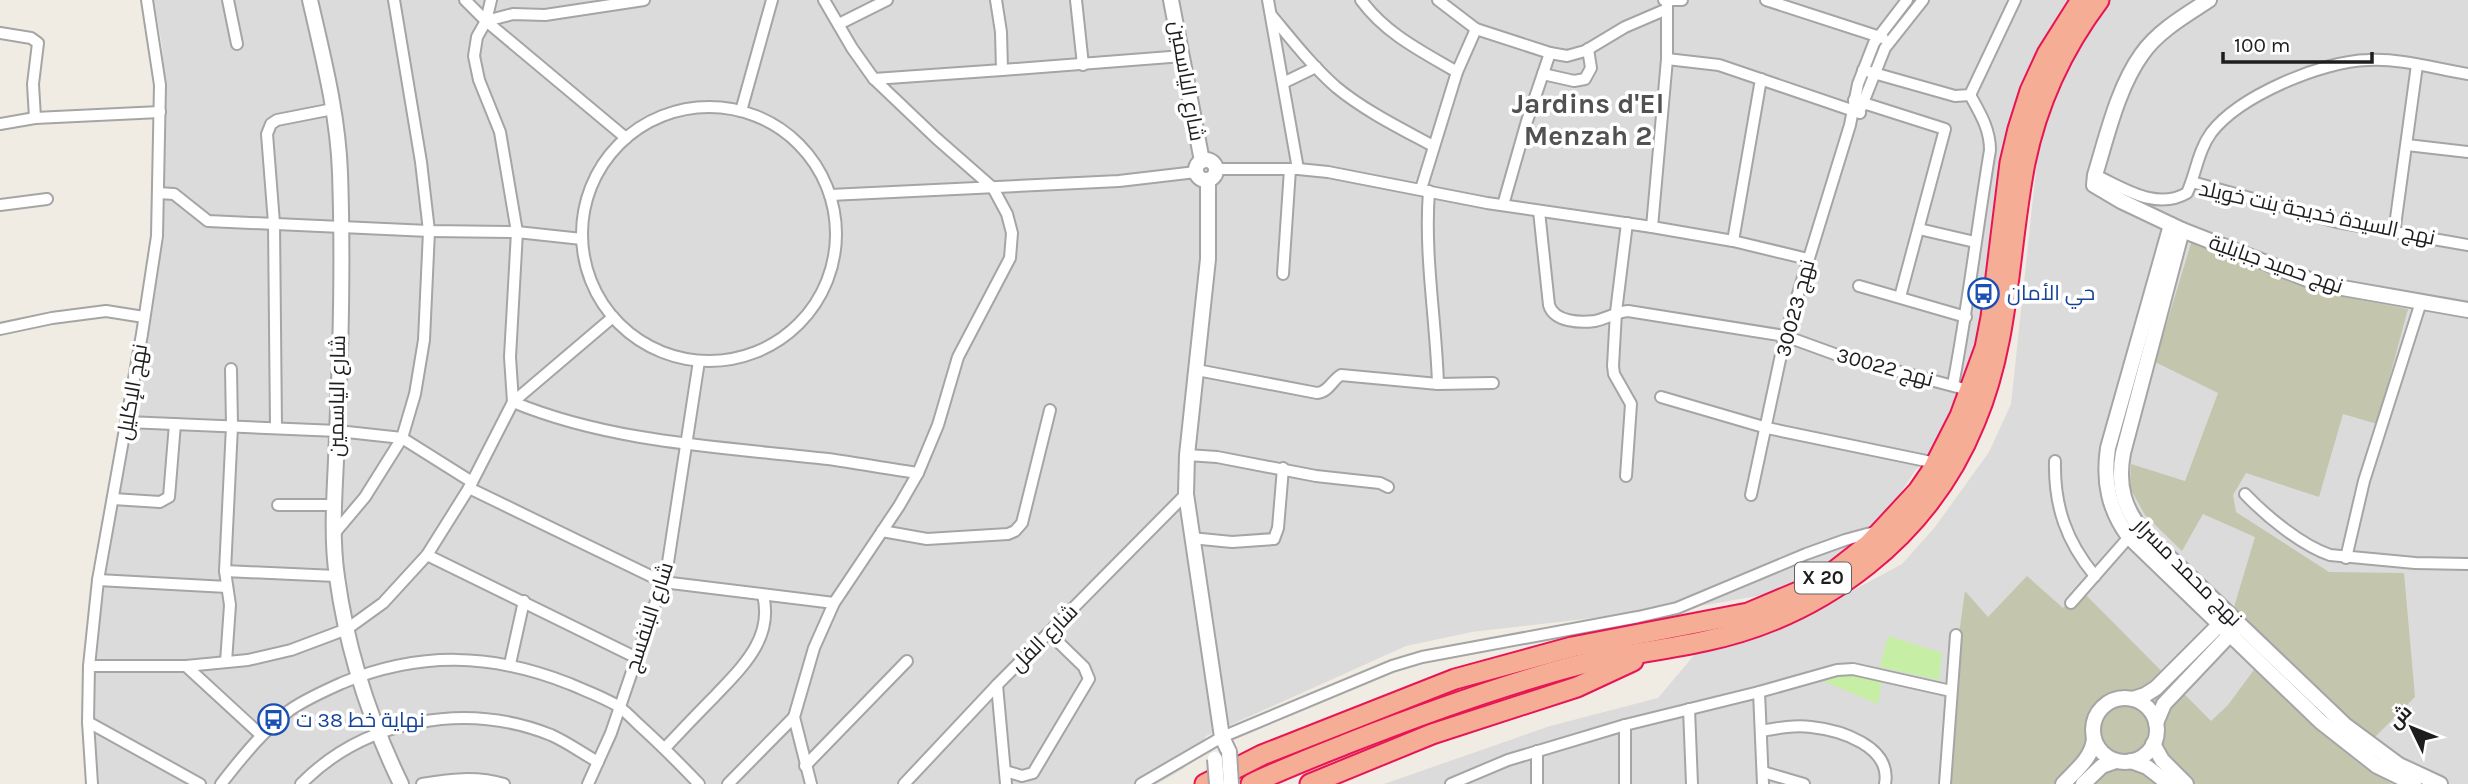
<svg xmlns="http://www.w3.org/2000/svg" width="2468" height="784" font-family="Karla,Cairo,sans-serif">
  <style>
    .residential { fill: #dcdbdb }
    .construction { fill: #c4c5ad }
    .grass { fill: #c6eea4 }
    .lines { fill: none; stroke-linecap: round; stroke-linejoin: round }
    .minor-casing { stroke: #a5a5a5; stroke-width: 14 }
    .tertiary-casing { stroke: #a5a5a5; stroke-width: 18 }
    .trunk-casing { stroke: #e81555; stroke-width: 23 }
    .minor { stroke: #fff; stroke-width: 10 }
    .tertiary { stroke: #fff; stroke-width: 14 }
    .trunk { stroke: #f6ad96; stroke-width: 19 }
    .tertiary-bridge-casing { stroke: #a5a5a5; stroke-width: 18; stroke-linecap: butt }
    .tertiary-bridge { stroke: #fff; stroke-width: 14 }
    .labels { text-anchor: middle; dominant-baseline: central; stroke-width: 7; stroke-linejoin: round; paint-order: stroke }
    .shield { fill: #fff; stroke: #626262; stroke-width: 2 }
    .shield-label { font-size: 19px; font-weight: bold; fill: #1e1e1e }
    .street-label { font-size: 21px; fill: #1e1e1e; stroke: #fff }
    .transit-label { font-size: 21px; fill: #164399; stroke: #fff; text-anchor: start }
    .district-label { font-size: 28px; font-weight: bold; fill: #515151; stroke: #fff }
  </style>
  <rect width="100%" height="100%" fill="#f0ece3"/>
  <g class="residential">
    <path d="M154,0H2067L2038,47L2022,84L2011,116L2002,153L1976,343L1959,396L1933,451L1915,471L1878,527L1825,566L1774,593L1706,605L1472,632L1406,646L1206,736L1193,759L1183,769L1157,784H99L94,719L95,660L106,574L158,274L166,112L162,46Z"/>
    <path d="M2107,0H2468V784H1384L1550,726L1658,698L1701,647L1758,632L1815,611L1902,564L1935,527L1989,452L2011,404L2040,133L2055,82Z"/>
  </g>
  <g class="construction">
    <path d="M2192,240L2242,264L2323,293L2408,309L2377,424L2343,414L2319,497L2246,473L2233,495L2236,512L2329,572L2404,573L2415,697L2371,741L2345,720L2234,607L2255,537L2203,514L2182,551L2145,515L2130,488L2131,464L2185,481L2218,393L2155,362Z"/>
    <path d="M2027,576L2063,608L2081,590L2211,721L2228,705L2256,667L2324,735L2361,765L2392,784H1947L1951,691L1965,591L1988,617Z"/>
  </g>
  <g class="grass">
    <path d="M1888,636L1942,653L1939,680L1880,667Z"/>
    <path d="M1840,670L1882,679L1878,704L1818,679Z"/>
  </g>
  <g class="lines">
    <defs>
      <g id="minor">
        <path d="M228,0L237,44"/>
        <path d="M465,0L486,21L626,138"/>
        <path d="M491,0L486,21L477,37L474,56L479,80L500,132L517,232L510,357L513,402"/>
        <path d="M824,0L852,48L874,79L936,138L993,188L1007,214L1012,233L1010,258L958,357L938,425L918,473"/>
        <path d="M1076,0L1083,65"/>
        <path d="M1268,0L1298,169"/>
        <path d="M1361,0C1386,34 1421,51 1457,72L1476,29L1550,53L1567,56L1585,51L1625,27L1667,9"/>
        <path d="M1438,0L1476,29"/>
        <path d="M1664,0H1682"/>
        <path d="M1766,0L1883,38"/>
        <path d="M1271,15C1292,40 1312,66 1336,87C1365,111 1400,128 1433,146"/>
        <path d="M486,21L513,14L545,15L644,0"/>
        <path d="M839,24L887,0"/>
        <path d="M0,33L31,38L38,43L33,84L35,118"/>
        <path d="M1667,59L1719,65L1860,113"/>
        <path d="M1002,70L1183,56"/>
        <path d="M1863,70L1955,96L1970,95L2015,0"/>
        <path d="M1543,74L1574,81L1585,79L1591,68L1588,49"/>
        <path d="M874,79L1002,70L1001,32L996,0"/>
        <path d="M1761,79L1733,241L1808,259"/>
        <path d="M1283,83L1316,67"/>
        <path d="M1854,100L1945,129L1900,297"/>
        <circle cx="709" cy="234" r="127"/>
        <path d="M1861,108L1885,48L1923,0"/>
        <path d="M741,111L772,0"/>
        <path d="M0,124L35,118L160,112"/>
        <path d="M2407,145L2468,152"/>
        <path d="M1216,169H1298L1328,172L1487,203L1652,227L1733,241"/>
        <path d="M2095,175C2124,188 2156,211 2187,193C2196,173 2198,151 2211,133C2239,96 2322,61 2368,60C2401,58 2436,69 2468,74"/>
        <path d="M2192,182L2337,222L2468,245"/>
        <path d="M1421,189L1457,72"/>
        <path d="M1429,191C1424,256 1436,319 1438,384"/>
        <path d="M158,193L174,194L208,221L429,231L517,232L582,239"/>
        <path d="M830,195L1119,181L1196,172"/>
        <path d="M0,205L47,199"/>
        <path d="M1503,205L1527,121L1550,53"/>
        <path d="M1539,211L1549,305C1554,322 1580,323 1595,321C1606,319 1616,312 1628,311L1785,336L1840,356L1972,391"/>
        <path d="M1652,227L1667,59V1"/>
        <path d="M1919,229L1975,242"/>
        <path d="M2394,233L2417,65"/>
        <path d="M1283,274L1290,169"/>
        <path d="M1859,286L1966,317"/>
        <path d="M0,329L52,318L106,311L144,317"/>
        <path d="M1197,370L1317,393C1329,392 1332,380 1341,375L1438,384L1493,383"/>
        <path d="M1953,385C1968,307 1977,228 1990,150C1990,129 1980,113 1970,95"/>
        <path d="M1661,397L1767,428L1936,463"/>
        <path d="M513,402C612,443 723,447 828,459C858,463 888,469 918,473L899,506L834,603L814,648L794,717L811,784"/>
        <path d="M127,422L338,431L402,438L472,482"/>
        <path d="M276,428L274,223L267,134L271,124L277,120L333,109"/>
        <path d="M1187,455L1217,457L1316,476L1380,483L1388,487"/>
        <path d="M2055,461C2054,506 2066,541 2095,576"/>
        <path d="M1626,476L1631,404L1614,374L1613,366L1616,312L1627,223"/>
        <path d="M469,488L663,582L834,603"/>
        <path d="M2245,494C2266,516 2301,545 2330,555L2415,563L2468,564"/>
        <path d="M1751,495L1785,336L1850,125L1858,84L1874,43L1907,0"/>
        <path d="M113,499L160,502L169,497L175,424"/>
        <path d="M278,505H334"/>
        <path d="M882,531L927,539L1008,534L1015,531L1022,523L1050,410"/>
        <path d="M333,535L365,497L402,438L415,394L424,340L429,231L421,162L394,0"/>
        <path d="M1191,538L1232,542L1274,539L1278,528L1283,468"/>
        <path d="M427,555L637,658"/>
        <path d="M2346,558L2364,481L2421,302"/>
        <path d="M225,571L336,576"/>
        <path d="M98,580L227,587"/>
        <path d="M2071,603L2129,537"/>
        <path d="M226,662L230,605L225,571L232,426L231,369"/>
        <path d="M510,664L524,601"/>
        <path d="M89,666H186L248,660L291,650L347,629L383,603L427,555L469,488L513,402L613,317"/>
        <path d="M186,666L261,735"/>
        <path d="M997,685L1006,784"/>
        <path d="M1759,692L1763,784"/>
        <path d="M1689,709L1692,784"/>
        <path d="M88,722L200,784"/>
        <path d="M1625,725V784"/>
        <path d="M1761,731C1778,728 1794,725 1811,727C1840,730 1892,746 1885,784"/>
        <path d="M665,748C681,731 697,714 714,697C741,668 774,639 763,595"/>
        <path d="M1537,751V784"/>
        <path d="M805,766L907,661"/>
        <path d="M1005,771L1022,776L1033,773L1089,679L1084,667L1049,633"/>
        <path d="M1763,772L1804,784"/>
        <path d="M92,784L88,722L89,666L98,580L142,334L157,236L160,85L147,0"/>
        <path d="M221,784C242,757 263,731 290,710C306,699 324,691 342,683C420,651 492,653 570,684C586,691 603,697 618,706C625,711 632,718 638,724C659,743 679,763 699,784"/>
        <path d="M301,784C365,719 466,701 551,735C567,742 582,753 598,762"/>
        <path d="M422,784C449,779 477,776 504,784"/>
        <path d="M588,784L611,733L667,569L699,361"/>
        <path d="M728,784L794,717"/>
        <path d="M904,784L997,685L1186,494"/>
        <path d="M1141,784L1222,737L1392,666L1422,657L1638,617L1677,608L1806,554L1845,540L1878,531"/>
        <path d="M1451,784L1508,760L1625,725L1759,692L1837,670L1853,669L1951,691"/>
        <path d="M1945,784L1956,635"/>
      </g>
      <g id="tertiary">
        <path d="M310,0C323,57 338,114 340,173C343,259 341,347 337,433C336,481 330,529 337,577C347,650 369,718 401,784"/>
        <path d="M1171,0L1202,161"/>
        <path d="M2209,0C2186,15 2158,31 2142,54C2118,87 2107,136 2095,175L2094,185L2121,201L2182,230L2320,284L2468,310"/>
        <circle cx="1206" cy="170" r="10"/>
        <path d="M1208,181V259L1187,455L1186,494L1222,737L1229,752"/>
        <path d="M2171,225L2108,448C2103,482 2109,510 2129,537L2321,722L2377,766L2414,784"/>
        <path d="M2182,230L2123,453C2117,485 2124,510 2145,534L2345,725L2399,765L2440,784"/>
        <circle cx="2125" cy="730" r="32"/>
        <path d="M2133,699L2145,695L2156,688L2226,618"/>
        <path d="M2156,723L2164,704L2236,628"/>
        <path d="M2153,744L2162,760L2186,784"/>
        <path d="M2131,761L2147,767L2169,784"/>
        <path d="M2063,784C2076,770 2092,758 2094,739"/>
        <path d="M2083,784L2102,766L2116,761"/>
      </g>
      <g id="trunk">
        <path d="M1205,784L1262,755L1455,679L1572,647L1748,613L1805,589L1832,573L1869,544L1918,491L1933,469L1960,416L1985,348L1991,317L2010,163L2018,129L2030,91L2047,54L2081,0"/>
        <path d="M1251,784C1282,769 1314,757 1346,744C1422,714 1499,686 1578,665C1620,655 1663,650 1705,641C1824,616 1929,536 1975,422C2010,340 2008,250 2025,163C2037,104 2063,48 2099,0"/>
        <path d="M1310,784L1432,734L1577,687L1633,661"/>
      </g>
    </defs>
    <use href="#minor" class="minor-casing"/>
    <use href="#tertiary" class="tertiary-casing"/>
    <use href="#trunk" class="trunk-casing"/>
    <use href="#minor" class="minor"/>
    <use href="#tertiary" class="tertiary"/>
    <use href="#trunk" class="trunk"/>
    <defs>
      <g id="tertiary-bridge">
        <path d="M1229,752L1231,784"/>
        <path d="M1215,759L1217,784"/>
      </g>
    </defs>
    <use href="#tertiary-bridge" class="tertiary-bridge-casing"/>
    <use href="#tertiary-bridge" class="tertiary-bridge"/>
  </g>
  <defs>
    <symbol id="bus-ring" viewBox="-11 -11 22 22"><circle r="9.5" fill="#fff" stroke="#1a4fb4" stroke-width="1.5"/><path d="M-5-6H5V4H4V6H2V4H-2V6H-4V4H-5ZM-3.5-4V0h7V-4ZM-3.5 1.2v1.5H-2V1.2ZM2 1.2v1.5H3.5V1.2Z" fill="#1a4fb4"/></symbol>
  </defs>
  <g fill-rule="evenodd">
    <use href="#bus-ring" x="1966" y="276" width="35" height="35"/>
    <use href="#bus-ring" x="256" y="702" width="35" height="35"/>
  </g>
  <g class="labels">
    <rect class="shield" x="1795" y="562.5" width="56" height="31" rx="5"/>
    <g class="shield-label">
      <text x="1823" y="578">X 20</text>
    </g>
    <g class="street-label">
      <text transform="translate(1187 81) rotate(80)">شارع الياسمين</text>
      <text transform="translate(2317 213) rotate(12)">نهج السيدة خديجة بنت خويلد</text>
      <text transform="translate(2276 264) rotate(19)">نهج حميد جبايلية</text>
      <text transform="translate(1795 308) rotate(-75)">نهج 30023</text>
      <text transform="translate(1885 367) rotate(15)">نهج 30022</text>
      <text transform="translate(132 392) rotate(-80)">نهج الإكليل</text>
      <text transform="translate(337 396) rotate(-89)">شارع الياسمين</text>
      <text transform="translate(2188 572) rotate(45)">نهج محمد مسرار</text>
      <text transform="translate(649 617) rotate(-72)">شارع البنفسج</text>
      <text transform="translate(1044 638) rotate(-45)">شارع الفل</text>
    </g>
    <g class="transit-label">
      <text x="2007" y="293">حي الأمان</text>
      <text x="296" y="720">نهاية خط 38 ت</text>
    </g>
    <g class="district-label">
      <text x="1588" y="103">Jardins d'El<tspan x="1588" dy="32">Menzah 2</tspan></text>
    </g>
  </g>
  <g transform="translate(2412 728) rotate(313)" stroke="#ffffff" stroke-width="5" paint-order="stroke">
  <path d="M0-5L12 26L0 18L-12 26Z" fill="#1e1e1e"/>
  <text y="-10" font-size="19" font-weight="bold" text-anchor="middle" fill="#1e1e1e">ش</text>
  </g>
  <path d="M2223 52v10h149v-10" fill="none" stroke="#1e1e1e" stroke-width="3.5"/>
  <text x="2234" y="52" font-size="21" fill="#1e1e1e" stroke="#ffffff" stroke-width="5" paint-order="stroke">100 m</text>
</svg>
